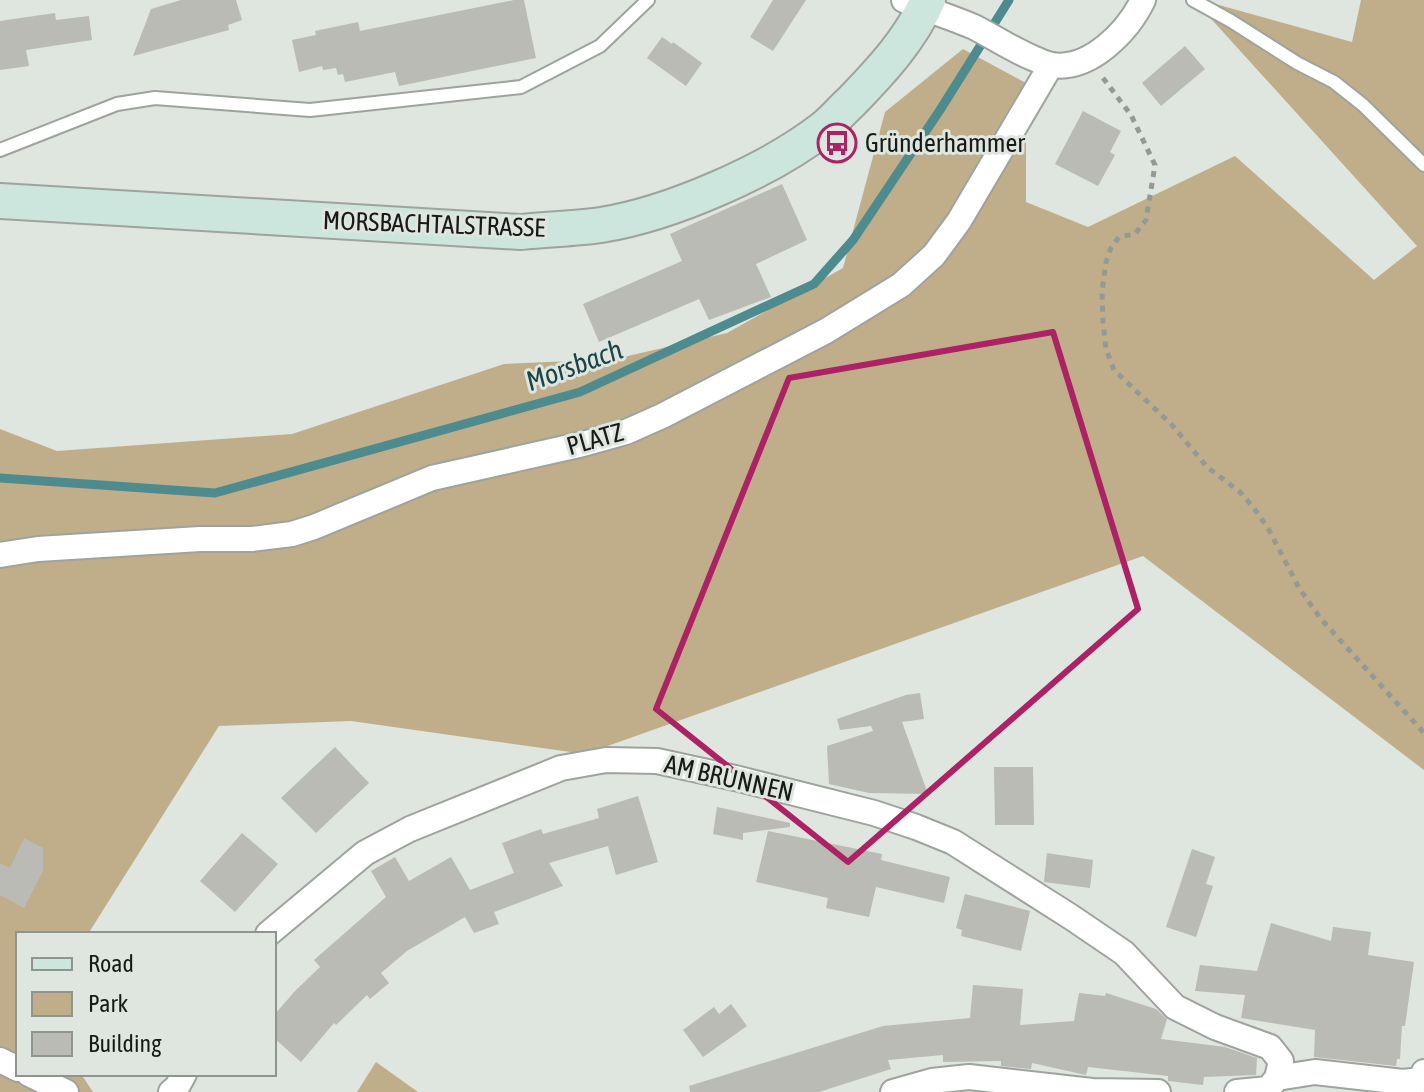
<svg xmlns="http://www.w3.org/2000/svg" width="1424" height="1092" font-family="'Asap Condensed',sans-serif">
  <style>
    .green { fill: #c0ae8a }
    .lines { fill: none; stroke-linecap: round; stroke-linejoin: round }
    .stream { stroke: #4d8b8e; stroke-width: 9 }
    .building { fill: #babbb4 }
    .service-casing { stroke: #9ea39d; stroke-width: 16 }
    .minor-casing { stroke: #9ea39d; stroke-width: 28 }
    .secondary-casing { stroke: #9ea39d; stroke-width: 38 }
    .path { stroke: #959995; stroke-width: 5; stroke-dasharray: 6 6; stroke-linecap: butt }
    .service { stroke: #fff; stroke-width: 12 }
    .minor { stroke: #fff; stroke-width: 24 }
    .secondary { stroke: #cce6de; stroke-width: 34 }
    .marked { fill: none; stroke: #ac2264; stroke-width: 6; stroke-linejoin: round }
    .labels { text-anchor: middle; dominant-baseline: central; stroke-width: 6; stroke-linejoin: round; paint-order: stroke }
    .poi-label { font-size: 26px; fill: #181a18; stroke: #dfe5df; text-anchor: start }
    .street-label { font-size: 26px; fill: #181a18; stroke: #dfe5df }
    .water-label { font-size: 28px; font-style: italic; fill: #1b4447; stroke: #dfe5df }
  </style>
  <rect width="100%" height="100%" fill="#dfe5df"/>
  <g class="green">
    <path d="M1194,0H1201L1352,42L1361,0H1424V770L1143,556L585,754L351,721L219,726L88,934H18V1074H81L93,1092H0V429L57,451L292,434L504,364L615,359L727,333L843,268L885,112L963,49L1026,83V202L1088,227L1235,156L1374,280L1417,246Z"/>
    <path d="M376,1062L418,1092H357Z"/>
  </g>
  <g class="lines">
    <path class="stream" d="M0,478L215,493L580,392L814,284L853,240L940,110L1009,0"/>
  </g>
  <g class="building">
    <path d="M181,0H236L242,20L228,25L229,30L133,56L151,9Z"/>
    <path d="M514,0H524L536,58L399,86L395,72L345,82L343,74L338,75L336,68L323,70L322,66L299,72L292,40L316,35L315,31L358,22L360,31Z"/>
    <path d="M773,0H806L773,51L750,37Z"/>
    <path d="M55,13L56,20L89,16L92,40L26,50L29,66L0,70V21Z"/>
    <path d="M662,37L672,44L673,42L702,63L686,86L647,58Z"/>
    <path d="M1185,46L1205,69L1161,106L1142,83Z"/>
    <path d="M1083,111L1121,131L1110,152L1115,155L1098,186L1055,164Z"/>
    <path d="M782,184L807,240L756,264L771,297L709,320L699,299L599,342L583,304L682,261L670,234Z"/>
    <path d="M920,693L924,719L902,722L928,794L869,793L829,784L827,746L873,731L871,726L840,730L837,719L906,695Z"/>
    <path d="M335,747L369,783L316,833L281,798Z"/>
    <path d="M994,767H1033L1034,825H995Z"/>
    <path d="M638,796L658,862L616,875L608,846L549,863L563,886L494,912L499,924L474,933L465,917L407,951L381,973L389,983L370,999L367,995L336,1025L334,1023L301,1062L274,1038V1015L296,990L320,967L314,960L386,897L371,871L395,857L409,881L451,857L470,890L514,873L502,843L541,829L543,834L599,818L597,809Z"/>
    <path d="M717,807L790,823V827L743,833V840L713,834Z"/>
    <path d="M768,831L882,854L881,860L950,877L944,903L876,887L869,917L826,908L828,898L756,882Z"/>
    <path d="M242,833L278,864L235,912L200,881Z"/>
    <path d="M24,838L43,848V871L24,908L0,895V863L10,868Z"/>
    <path d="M1192,849L1215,857L1206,884L1213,886L1196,937L1166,927Z"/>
    <path d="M1047,853L1093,860L1090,888L1044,882Z"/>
    <path d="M965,894L1030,911L1021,951L961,936L962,930L956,928Z"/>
    <path d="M1271,923L1331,941L1333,927L1371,932L1368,955L1414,962L1405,1026H1402L1400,1059H1397L1396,1066L1314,1057L1315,1030L1241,1018L1245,995L1195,991L1200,965L1257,971Z"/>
    <path d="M973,985L1023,989L1020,1025L1074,1021L1079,993L1105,996L1106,993L1156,1009L1167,1019L1161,1039L1225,1047L1257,1058L1256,1075L1204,1077L1203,1085L1168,1081V1076L1088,1067L1086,1075L1032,1063L1031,1069L1001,1066V1061L943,1062V1055L888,1060L891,1069L819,1092H690L689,1086L883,1026L970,1018Z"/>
    <path d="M731,1004L747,1026L703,1057L683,1030L714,1007L719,1014Z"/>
  </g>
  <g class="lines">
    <defs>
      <g id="service">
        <path d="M1193,0L1231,21L1297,63L1334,82L1363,105L1424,165"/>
        <path d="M0,150L117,104L155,98L310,110L521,87L600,46L648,0"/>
      </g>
      <g id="minor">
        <path d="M904,0C927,10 951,17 974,27C994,37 1013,50 1035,59C1040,61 1046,64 1052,65C1090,71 1128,31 1143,0"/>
        <path d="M0,555L38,549L200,539H252L292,534L314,527L432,478L583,444L626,432L662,416L826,331L901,285L934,255L959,221L1051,65"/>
        <path d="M268,934L365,853L410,829L561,768L606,760L657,761L735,778L874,813L916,827L953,842L1071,917L1124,953L1175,1007L1215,1027L1270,1047L1281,1061L1277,1078L1268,1089L1237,1092"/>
        <path d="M0,1060L18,1069"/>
        <path d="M29,1074L66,1092"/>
        <path d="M1277,1078L1315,1072L1403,1082L1421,1080L1424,1072"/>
        <path d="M171,1092L177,1087L184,1074"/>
        <path d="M893,1092L932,1081L969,1077L1092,1091L1158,1092"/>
      </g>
      <path id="secondary" d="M0,201L521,232C547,229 575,229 601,225C670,214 769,171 824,128C834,120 842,110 851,102C881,71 910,40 928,0"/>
    </defs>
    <use href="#service" class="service-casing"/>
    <use href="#minor" class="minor-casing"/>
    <use href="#secondary" class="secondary-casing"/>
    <path class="path" d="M1103,78L1131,115L1155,165L1146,220L1135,234L1119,237L1111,248L1106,262L1102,291L1103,322L1106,349L1114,370L1172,425L1207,467L1240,492L1253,507L1268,528L1299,588L1321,619L1424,733"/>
    <use href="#service" class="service"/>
    <use href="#minor" class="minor"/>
    <use href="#secondary" class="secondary"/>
  </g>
  <path class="marked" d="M1053,332L1138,609L848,862L656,709L789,378Z"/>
  <defs>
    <symbol id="bus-ring" viewBox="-11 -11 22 22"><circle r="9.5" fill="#dfe5df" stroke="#ac2264" stroke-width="1.5"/><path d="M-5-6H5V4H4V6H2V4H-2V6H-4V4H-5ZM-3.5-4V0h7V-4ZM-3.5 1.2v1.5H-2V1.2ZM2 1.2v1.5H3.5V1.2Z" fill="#ac2264"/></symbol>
  </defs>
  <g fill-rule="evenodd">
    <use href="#bus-ring" x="815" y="121" width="44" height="44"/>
  </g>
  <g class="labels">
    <g class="poi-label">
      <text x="865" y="143">Gründerhammer</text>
    </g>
    <g class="street-label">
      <text transform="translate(434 224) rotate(2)">MORSBACHTALSTRASSE</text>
      <text transform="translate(595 439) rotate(-16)">PLATZ</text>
      <text transform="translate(729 778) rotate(13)">AM BRUNNEN</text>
    </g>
    <g class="water-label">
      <text transform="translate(574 365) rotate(-20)">Morsbach</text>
    </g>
  </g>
  <rect x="16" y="932" width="260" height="144" fill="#dfe5df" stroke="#8f948f" stroke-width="2"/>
  <rect x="32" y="958" width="40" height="12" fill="#cce6de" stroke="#8f948f" stroke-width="2"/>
  <text x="88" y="972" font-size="24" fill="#181a18">Road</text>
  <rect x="32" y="992" width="40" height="24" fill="#c0ae8a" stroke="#8f948f" stroke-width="2"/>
  <text x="88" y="1012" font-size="24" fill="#181a18">Park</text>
  <rect x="32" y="1032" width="40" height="24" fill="#babbb4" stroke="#8f948f" stroke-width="2"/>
  <text x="88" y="1052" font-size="24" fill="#181a18">Building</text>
</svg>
